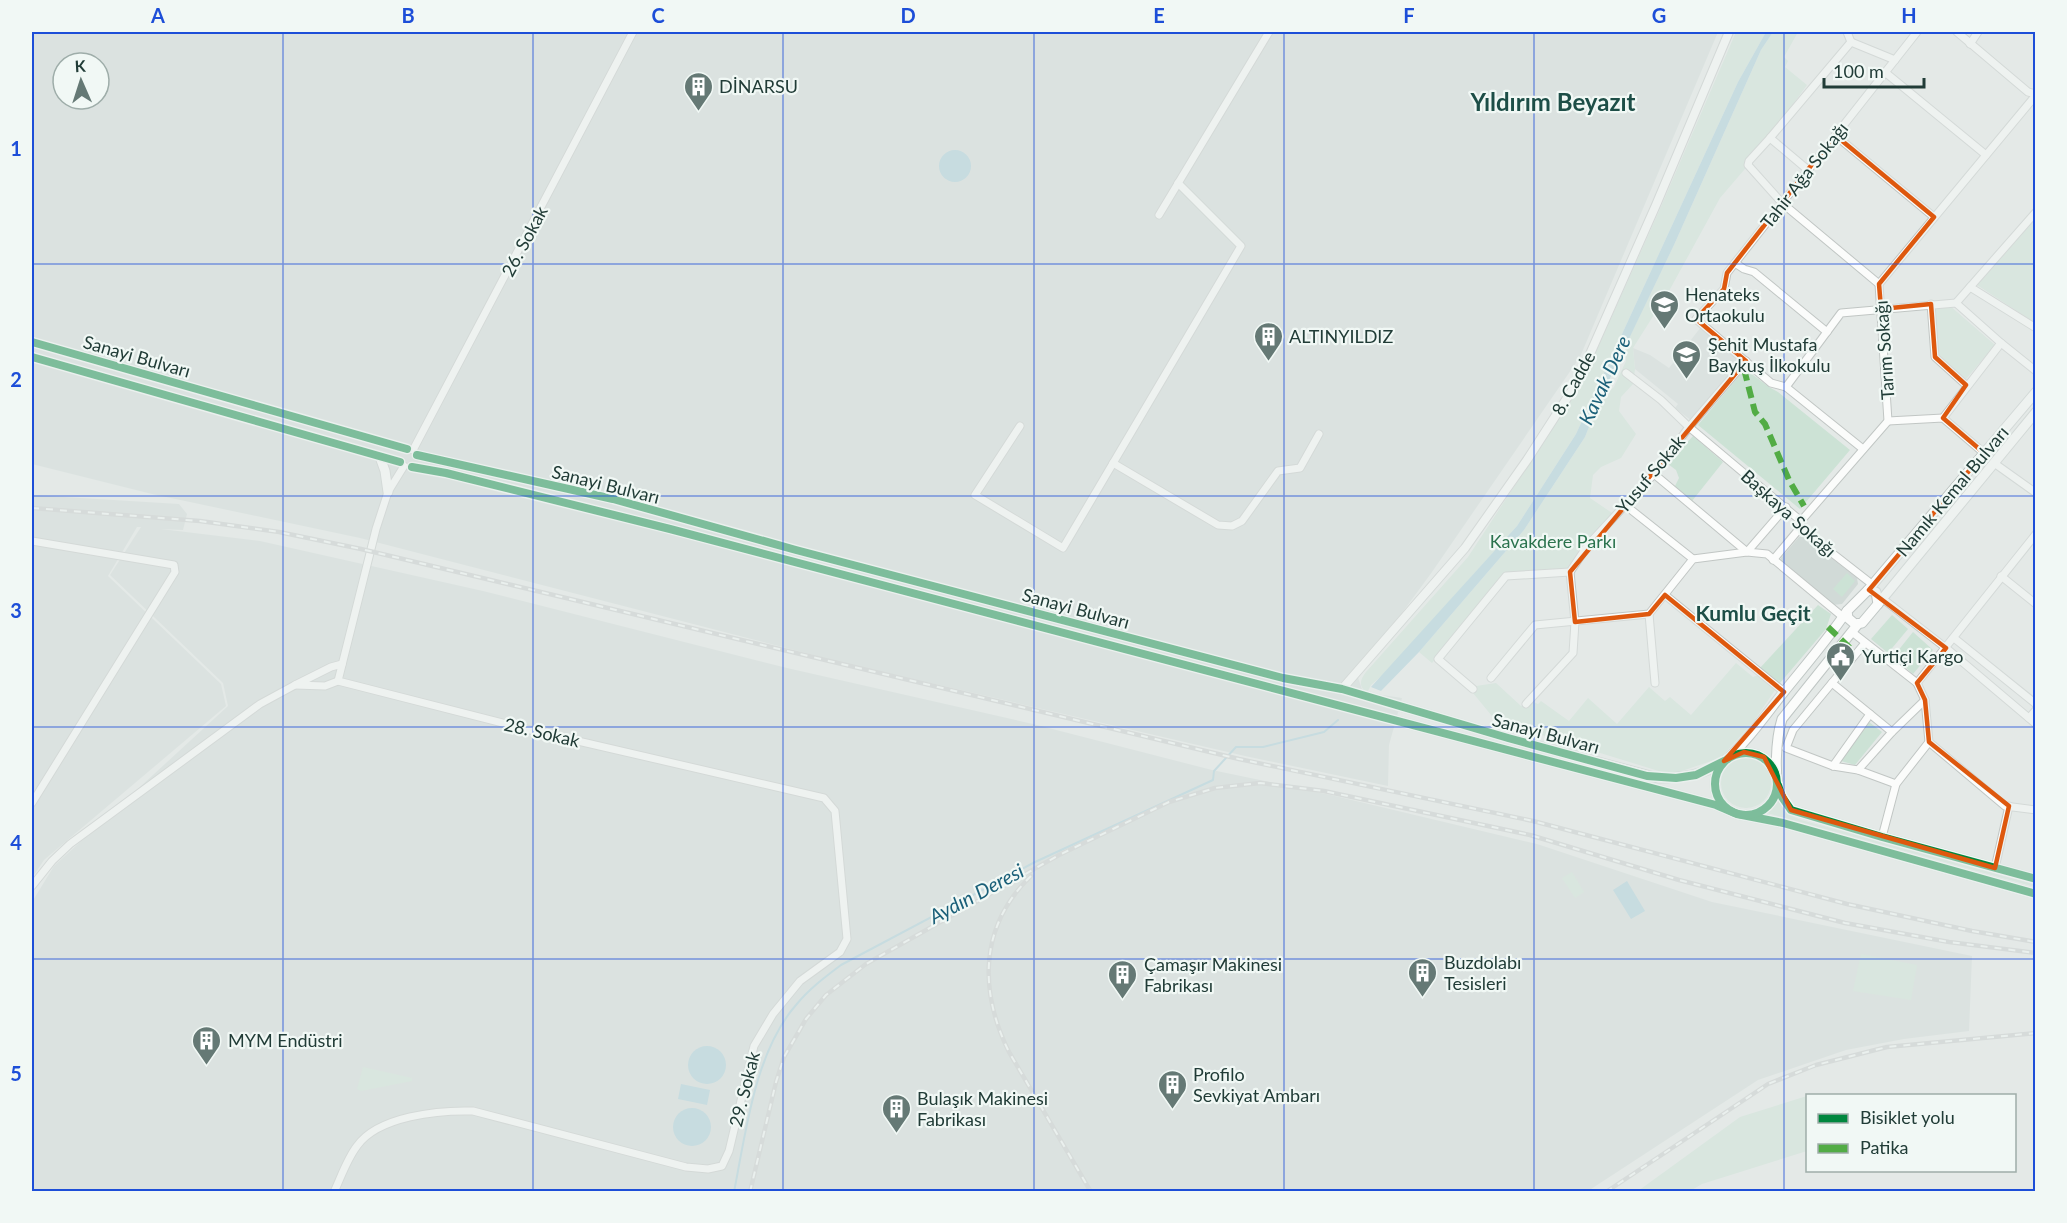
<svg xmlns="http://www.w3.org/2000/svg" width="2067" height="1223" font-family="Lato,sans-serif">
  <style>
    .built { fill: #d1dad7; fill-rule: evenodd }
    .green { fill: #cce2d5 }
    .water { fill: #a4ccd8 }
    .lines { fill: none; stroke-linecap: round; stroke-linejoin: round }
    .stream { stroke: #a4ccd8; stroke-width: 2 }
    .minor-casing { stroke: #c1c6c4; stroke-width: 9 }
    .tertiary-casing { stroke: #c1c6c4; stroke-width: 10 }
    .secondary-casing { stroke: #bfc6c4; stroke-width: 11 }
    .minor { stroke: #fbfcfb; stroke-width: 7 }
    .tertiary { stroke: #fbfcfb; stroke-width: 8 }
    .secondary { stroke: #fbfcfb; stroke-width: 9 }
    .rail-casing { stroke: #c6cac9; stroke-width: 4.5 }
    .rail { stroke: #f1f8f5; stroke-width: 2; stroke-dasharray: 7; stroke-linecap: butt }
    .quiet { stroke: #52ac45; stroke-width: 6; stroke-dasharray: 12 6; stroke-linecap: butt }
    .cycleway-casing { stroke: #f1f8f5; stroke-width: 11 }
    .cycleway { stroke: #00873e; stroke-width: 8 }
    .marked { fill: none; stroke: #de580e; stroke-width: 4.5; stroke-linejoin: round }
    .grid { fill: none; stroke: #1d4ed8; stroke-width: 1.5; stroke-opacity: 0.55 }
    .labels { text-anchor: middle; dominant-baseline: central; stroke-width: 4.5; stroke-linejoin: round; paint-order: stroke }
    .poi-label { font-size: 18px; fill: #213c37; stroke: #f1f8f5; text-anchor: start }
    .street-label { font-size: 18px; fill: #213c37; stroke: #f1f8f5 }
    .park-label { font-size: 18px; fill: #2b734e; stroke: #f1f8f5 }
    .water-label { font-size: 20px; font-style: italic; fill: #1b6079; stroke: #f1f8f5 }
    .quarter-label { font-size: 21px; font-weight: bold; fill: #1d4e47; stroke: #f1f8f5 }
    .district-label { font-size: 24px; font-weight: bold; fill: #1d4e47; stroke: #f1f8f5 }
    .neatline { fill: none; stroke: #1d4ed8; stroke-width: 2 }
    .grid-label { font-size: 20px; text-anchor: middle; font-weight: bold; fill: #1d4ed8 }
  </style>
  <rect width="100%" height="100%" fill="#e4e9e7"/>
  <g class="built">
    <path d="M32,32H1718L1580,357L1432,572L1388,632L1355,669L1363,692L1402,698L1389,745L1388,786L1245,756L844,663L360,538L152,494L32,464ZM63,63H99V99H63Z"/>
    <path d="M1701,327L1742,360L1692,421L1675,408L1678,404L1635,369L1633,348L1650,355L1669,368Z"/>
    <path d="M32,495L179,504L187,514L183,530L161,529L260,541L483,591L787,668L1033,724L1212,770L1331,795L1537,844L1712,902L1972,956L1969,1031L1904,1039L1846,1050L1758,1080L1588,1191H32V902L54,866L228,706L223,683L110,575L141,527H137L108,576L221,684L226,706L44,860L32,878Z"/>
    <path d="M1803,536L1857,578L1858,584L1842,604L1832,605L1782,564L1781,558L1799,537Z"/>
  </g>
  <g class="green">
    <path d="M1736,32H1766L1738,82L1576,434L1517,526L1386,672L1371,685L1367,693C1358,686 1360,680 1366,672L1468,557L1582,383L1660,209Z"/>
    <path d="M1773,32H1798L1784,57L1788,61L1785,67L1807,85L1750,163L1720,198L1669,291L1633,348L1635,369L1633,384L1621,397L1619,411L1636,434L1621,458L1601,467L1593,475L1590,498L1615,515L1588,539L1569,570L1505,575L1432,663L1419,652L1524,530L1585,437L1600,399L1614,387L1626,361L1625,346L1674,245L1761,50Z"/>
    <path d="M2035,216V323L1977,285Z"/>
    <path d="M1949,305L1995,345L1966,379L1938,356L1932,307Z"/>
    <path d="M1745,369L1769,387L1778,392L1850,450L1800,509L1698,425Z"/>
    <path d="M1693,436L1723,462L1692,501L1675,486L1679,478L1676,470L1668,464Z"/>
    <path d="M1847,573L1855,581L1842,597L1833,589Z"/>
    <path d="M1818,605L1831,614L1826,629L1780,683H1776L1760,668Z"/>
    <path d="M1892,615L1908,629L1888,653L1871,639Z"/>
    <path d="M1913,632L1933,650L1913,674L1893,657Z"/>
    <path d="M1736,663L1753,677L1759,675L1775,690L1754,721L1724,754L1717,759L1676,773L1662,772L1496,721L1473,693L1476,686L1496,683L1521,706L1532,701L1538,704L1541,701L1569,721L1588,698L1617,724L1649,687L1665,701L1670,697L1691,715Z"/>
    <path d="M1869,722L1882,732L1855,765L1841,761Z"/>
    <circle cx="1746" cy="783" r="25"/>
    <path d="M1778,802L1790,815L1801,820L2035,882V887L1767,813Z"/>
    <path d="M1572,872L1584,892L1575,898L1562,878Z"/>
    <path d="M1861,954L1917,965L1911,1000L1853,991Z"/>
    <path d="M363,1067L412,1078V1081L361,1091L357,1089Z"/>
    <path d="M1807,1096V1151L1702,1184L1690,1191H1638L1740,1117Z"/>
  </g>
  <g class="water">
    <path d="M1766,32H1773L1761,50L1674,245L1600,399L1585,437L1524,530L1419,652L1381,691L1371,687L1517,526L1576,434L1738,82Z"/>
    <circle cx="955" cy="166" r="16"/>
    <path d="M1627,881L1645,911L1631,919L1613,890Z"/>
    <circle cx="707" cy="1065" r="19"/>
    <path d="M681,1084L710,1090L707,1105L678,1099Z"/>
    <circle cx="692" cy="1127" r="19"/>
  </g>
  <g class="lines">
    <path class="stream" d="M734,1192C746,1131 755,1052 796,1005C809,989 825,977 841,965L1035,862L1213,780L1214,771L1236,747H1263L1324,732L1338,720"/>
    <defs>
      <g id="minor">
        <path d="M1847,32L1851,42"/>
        <path d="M1957,32L2028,92L2036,94"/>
        <path d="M1970,44L1978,32"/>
        <path d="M1886,73L1986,155"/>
        <path d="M1835,135L1934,217"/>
        <path d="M1770,138L1808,170"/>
        <path d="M1159,215L1269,32"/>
        <path d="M1735,263L1744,269L1754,272L1827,332"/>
        <path d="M1879,284L1782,203L1748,165L1749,161L1770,138L1851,42L1895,60"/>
        <path d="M1970,287L2036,328"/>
        <path d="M1956,303L2001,343L2036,371"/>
        <path d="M1931,304L1935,357L1966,385"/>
        <path d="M1746,361L1689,427L1801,521L1800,528"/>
        <path d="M1786,387L1841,313L1956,303L2036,212"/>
        <path d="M1943,418L2001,343"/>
        <path d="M1888,421L1943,418L1984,453"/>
        <path d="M1020,426L975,495L1063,548L1241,246L1178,183"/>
        <path d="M1863,449L1786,387L1771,383L1696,319L1724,289L1727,273L1917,32"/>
        <path d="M413,450L633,32"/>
        <path d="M1113,463L1218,525L1232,526L1242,521L1278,471L1300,468L1319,434"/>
        <path d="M1994,463L2036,493"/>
        <path d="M1654,474L1747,552L1767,554L1843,617"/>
        <path d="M1625,505L1693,559"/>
        <path d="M1801,521L1888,421L1879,284L2036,95"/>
        <path d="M1800,528L1873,585"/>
        <path d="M32,541L174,565L175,572L32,803"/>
        <path d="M1773,560L1800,528"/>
        <path d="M2001,576L2036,604"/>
        <path d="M1665,595L1784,692"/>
        <path d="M1883,599L1946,648L2036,724"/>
        <path d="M1649,614L1655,683"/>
        <path d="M1852,632L1917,683L1925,700L1929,742L2005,806L2036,810"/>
        <path d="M1954,638L2036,704"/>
        <path d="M1865,643L1793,730L1786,748L1833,766L1858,770L1896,784"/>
        <path d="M1491,678L1535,625L1649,614L1693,559L1747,552L1786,507"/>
        <path d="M338,681L325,686L295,685L331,667L342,664"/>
        <path d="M1832,683L1892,732"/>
        <path d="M1917,683L2036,534"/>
        <path d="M1473,689L1438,659L1506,576L1570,572"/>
        <path d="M1526,704L1573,653L1575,622L1570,572L1588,545L1654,474L1689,427L1661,400L1626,373"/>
        <path d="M2029,718L2036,710"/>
        <path d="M1833,766L1870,714"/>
        <path d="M1858,770L1892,732L1925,700"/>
        <path d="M1882,837L1896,784L1929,742"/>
        <path d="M1995,868L2009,806"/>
        <path d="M32,886L52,861L70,844L260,704L295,685"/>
        <path d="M334,1192C341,1177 347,1159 357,1146C378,1116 439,1110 473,1111L686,1167L708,1169L722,1166L729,1151L754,1046L773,1014L800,981L840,952L847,939L835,811L824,798L526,729L338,681L376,529L388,492L404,466"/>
      </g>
      <path id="tertiary" d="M1342,689L1465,548L1527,460L1578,381L1656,205L1729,32"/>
      <g id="secondary">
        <path d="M32,342L407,449"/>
        <path d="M32,357L400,462"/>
        <path d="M417,455L613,499L796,550L1283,678L1342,689L1508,738L1658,778C1682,778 1705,775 1724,761C1742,748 1765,716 1779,698C1802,669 1826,642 1847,611"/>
        <path d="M380,457L385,471L388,492"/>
        <path d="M412,467L446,473L670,529L1716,805L1737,814L1783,823L2036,894"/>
        <path d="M1868,590L2036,392"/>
        <path d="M1868,590L1876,592L1878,604L1862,623L1855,624L1848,618L1847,611Z"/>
        <path d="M1878,604L2036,412"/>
        <path d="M1858,624L1782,719C1776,738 1773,780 1782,798C1785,802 1788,806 1791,810L1882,837L2036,879"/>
        <circle cx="1746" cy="784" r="31"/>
      </g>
    </defs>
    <use href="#minor" class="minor-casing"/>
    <use href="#tertiary" class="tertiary-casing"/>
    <use href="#secondary" class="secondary-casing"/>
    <use href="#minor" class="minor"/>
    <use href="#tertiary" class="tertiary"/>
    <use href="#secondary" class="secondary"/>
    <defs>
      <g id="rail">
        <path d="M32,508L200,521L279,532L361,549L1239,759L1533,821L1847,904L1972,931L2036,942"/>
        <path d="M1031,876C979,926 979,991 1009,1052L1091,1192"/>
        <path d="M750,1192L776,1082L784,1057L806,1019L826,995L866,964L1059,855L1169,802L1215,788L1260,783L1324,791L1530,835L1679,880L1845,923L1949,942L2036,953"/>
        <path d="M1606,1192L1768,1084L1816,1065L1887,1047L2036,1033"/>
      </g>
    </defs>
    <use href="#rail" class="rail-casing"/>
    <use href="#rail" class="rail"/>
    <g class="quiet">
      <path d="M1744,369L1755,412L1765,424L1789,480L1804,506"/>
      <path d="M1828,627L1850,648"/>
    </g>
    <defs>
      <g id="cycleway">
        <path d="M32,342L407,449"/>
        <path d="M32,357L400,462"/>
        <path d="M417,455L613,499L796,550L1283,678L1342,689L1508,738L1647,776L1676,778L1696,775L1724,761"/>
        <path d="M412,467L446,473L670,529L1716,805L1737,814L1783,823L2036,894"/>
        <circle cx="1746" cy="784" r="31"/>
        <path d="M1778,785L1782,797L1791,810L1882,837L2036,879"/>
      </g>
    </defs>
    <use href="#cycleway" class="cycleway-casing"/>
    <use href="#cycleway" class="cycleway"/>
  </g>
  <path d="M0 0H2067V1223H0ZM1835,135L1934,217L1879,284L1881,309L1931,304L1935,357L1966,385L1943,418L1984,453L1869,590L1946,648L1917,683L1925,700L1929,742L2009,806L1995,868L1791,810L1764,757L1744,752L1724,761L1784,692L1665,595L1649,614L1575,622L1570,572L1746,361L1696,319L1724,289L1727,273Z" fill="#e4e9e7" fill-opacity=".55" fill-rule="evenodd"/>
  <path class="marked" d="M1835,135L1934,217L1879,284L1881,309L1931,304L1935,357L1966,385L1943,418L1984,453L1869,590L1946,648L1917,683L1925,700L1929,742L2009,806L1995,868L1791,810L1764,757L1744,752L1724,761L1784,692L1665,595L1649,614L1575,622L1570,572L1746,361L1696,319L1724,289L1727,273Z"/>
  <path class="grid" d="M283,32V1192M533,32V1192M783,32V1192M1034,32V1192M1284,32V1192M1534,32V1192M1784,32V1192M32,264H2036M32,496H2036M32,727H2036M32,959H2036"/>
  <defs>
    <symbol id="building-pin" viewBox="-11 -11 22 30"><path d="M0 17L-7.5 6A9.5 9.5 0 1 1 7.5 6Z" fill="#657975" stroke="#f1f8f5"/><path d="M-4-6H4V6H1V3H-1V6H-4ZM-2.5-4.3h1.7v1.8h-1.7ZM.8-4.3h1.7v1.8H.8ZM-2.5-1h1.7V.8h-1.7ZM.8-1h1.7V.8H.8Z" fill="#fff"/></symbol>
    <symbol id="school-pin" viewBox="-11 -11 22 30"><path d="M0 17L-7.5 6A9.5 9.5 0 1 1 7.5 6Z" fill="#657975" stroke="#f1f8f5"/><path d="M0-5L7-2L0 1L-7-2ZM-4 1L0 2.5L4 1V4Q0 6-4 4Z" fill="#fff"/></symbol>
    <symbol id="civic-pin" viewBox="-11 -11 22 30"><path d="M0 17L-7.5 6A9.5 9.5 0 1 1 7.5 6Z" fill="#657975" stroke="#f1f8f5"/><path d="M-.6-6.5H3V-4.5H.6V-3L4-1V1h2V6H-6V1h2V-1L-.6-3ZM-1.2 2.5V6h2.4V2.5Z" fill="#fff"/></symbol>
  </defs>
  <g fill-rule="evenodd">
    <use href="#building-pin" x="682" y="70" width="33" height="45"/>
    <use href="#school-pin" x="1648" y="288" width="33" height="45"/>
    <use href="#building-pin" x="1252" y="320" width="33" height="45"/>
    <use href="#school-pin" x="1670" y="338" width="33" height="45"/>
    <use href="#civic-pin" x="1824" y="640" width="33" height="45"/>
    <use href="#building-pin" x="1406" y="956" width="33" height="45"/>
    <use href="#building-pin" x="1106" y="958" width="33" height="45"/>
    <use href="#building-pin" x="190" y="1024" width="33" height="45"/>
    <use href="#building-pin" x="1156" y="1068" width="33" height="45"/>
    <use href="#building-pin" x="880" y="1092" width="33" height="45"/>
  </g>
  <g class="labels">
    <g class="poi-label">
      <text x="719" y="86">DİNARSU</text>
      <text x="1685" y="294">Henateks<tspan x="1685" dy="21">Ortaokulu</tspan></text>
      <text x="1289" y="336">ALTINYILDIZ</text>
      <text x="1708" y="344">Şehit Mustafa<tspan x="1708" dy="21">Baykuş İlkokulu</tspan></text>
      <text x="1862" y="656">Yurtiçi Kargo</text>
      <text x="1444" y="962">Buzdolabı<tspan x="1444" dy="21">Tesisleri</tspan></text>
      <text x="1144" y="964">Çamaşır Makinesi<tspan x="1144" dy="21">Fabrikası</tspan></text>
      <text x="228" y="1040">MYM Endüstri</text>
      <text x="1193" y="1074">Profilo<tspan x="1193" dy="21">Sevkiyat Ambarı</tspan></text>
      <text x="917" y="1098">Bulaşık Makinesi<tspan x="917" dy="21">Fabrikası</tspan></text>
    </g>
    <g class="street-label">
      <text transform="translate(1804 175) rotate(-52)">Tahir Ağa Sokağı</text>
      <text transform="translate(524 241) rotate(-62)">26. Sokak</text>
      <text transform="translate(1884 350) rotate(-94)">Tarım Sokağı</text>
      <text transform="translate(137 356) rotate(16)">Sanayi Bulvarı</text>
      <text transform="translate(1573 383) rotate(-61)">8. Cadde</text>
      <text transform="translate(1650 474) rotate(-50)">Yusuf Sokak</text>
      <text transform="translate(606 484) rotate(14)">Sanayi Bulvarı</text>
      <text transform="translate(1952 491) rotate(-50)">Namık Kemal Bulvarı</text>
      <text transform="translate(1789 513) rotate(42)">Başkaya Sokağı</text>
      <text transform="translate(1076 608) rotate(15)">Sanayi Bulvarı</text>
      <text transform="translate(542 732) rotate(13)">28. Sokak</text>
      <text transform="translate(1546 733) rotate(15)">Sanayi Bulvarı</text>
      <text transform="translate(744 1089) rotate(-76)">29. Sokak</text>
    </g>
    <g class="park-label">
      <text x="1553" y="541">Kavakdere Parkı</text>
    </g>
    <g class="water-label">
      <text transform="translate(1604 380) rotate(-65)">Kavak Dere</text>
      <text transform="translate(976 893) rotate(-28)">Aydın Deresi</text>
    </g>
    <g class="quarter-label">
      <text x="1753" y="612">Kumlu Geçit</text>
    </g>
    <g class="district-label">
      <text x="1553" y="101">Yıldırım Beyazıt</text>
    </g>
  </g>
  <rect width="2067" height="1223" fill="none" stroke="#f1f8f5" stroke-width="66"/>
  <rect x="1806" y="1094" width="210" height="78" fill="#f1f8f5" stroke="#9eada9" stroke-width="1.5"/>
  <rect x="1818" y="1114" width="30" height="9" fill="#00873e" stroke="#9eada9" stroke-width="1.5"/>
  <text x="1860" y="1124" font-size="18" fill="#213c37">Bisiklet yolu</text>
  <rect x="1818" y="1144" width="30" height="9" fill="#52ac45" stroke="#9eada9" stroke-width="1.5"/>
  <text x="1860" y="1154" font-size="18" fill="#213c37">Patika</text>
  <g transform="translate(81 81) rotate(357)"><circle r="28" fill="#f1f8f5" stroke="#9eada9" stroke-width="1.5"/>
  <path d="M0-4.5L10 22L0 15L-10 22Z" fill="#657975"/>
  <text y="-9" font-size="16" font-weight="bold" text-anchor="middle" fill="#213c37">K</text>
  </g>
  <path d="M1824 78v9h100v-9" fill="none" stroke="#213c37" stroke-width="3"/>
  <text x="1833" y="78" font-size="18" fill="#213c37" stroke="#f1f8f5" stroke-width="4.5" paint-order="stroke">100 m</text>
  <rect x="33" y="33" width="2001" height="1157" class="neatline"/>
  <g class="grid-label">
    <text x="158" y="23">A</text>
    <text x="408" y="23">B</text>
    <text x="658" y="23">C</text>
    <text x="908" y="23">D</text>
    <text x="1159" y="23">E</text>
    <text x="1409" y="23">F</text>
    <text x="1659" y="23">G</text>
    <text x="1909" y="23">H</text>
    <text x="16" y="156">1</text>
    <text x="16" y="387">2</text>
    <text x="16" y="618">3</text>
    <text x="16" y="850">4</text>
    <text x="16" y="1081">5</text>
  </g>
</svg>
